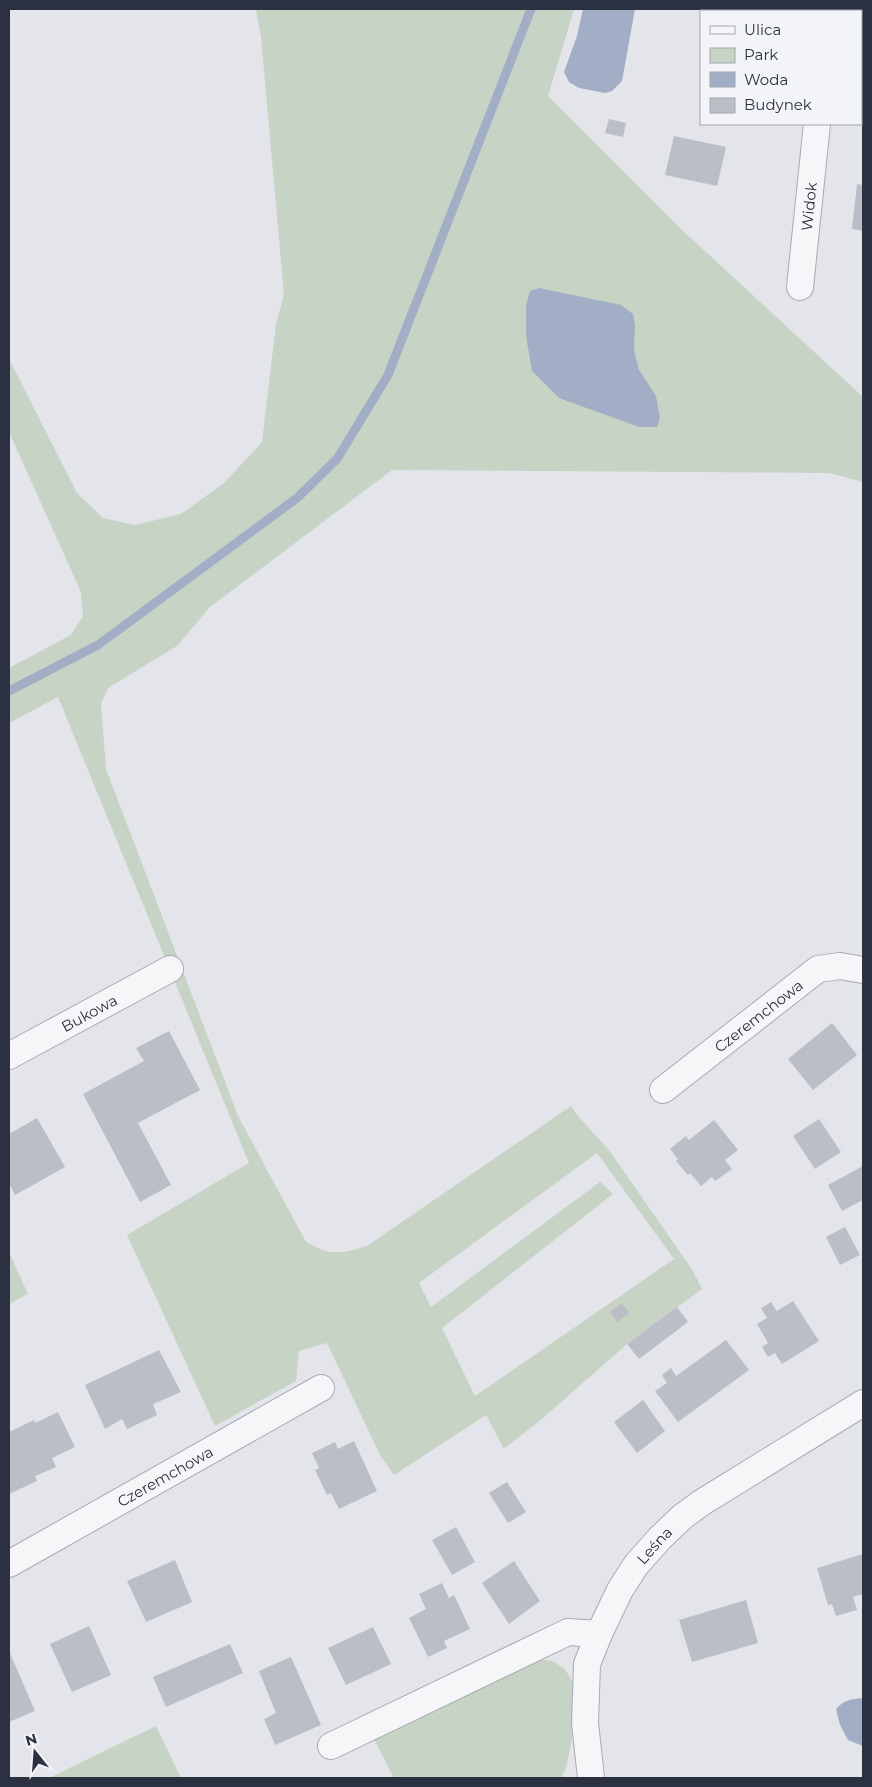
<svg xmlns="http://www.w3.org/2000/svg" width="872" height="1787" font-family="Montserrat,sans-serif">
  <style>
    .green { fill: #c7d3c5; fill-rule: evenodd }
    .water { fill: #a2aec6 }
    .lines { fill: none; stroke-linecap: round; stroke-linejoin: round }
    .stream { stroke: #a2aec6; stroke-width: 9 }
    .building { fill: #bbbec6 }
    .street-casing { stroke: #a8abb4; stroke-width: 28 }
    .street { stroke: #f6f6f9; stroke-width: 26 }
    .labels { text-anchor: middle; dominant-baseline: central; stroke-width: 4; stroke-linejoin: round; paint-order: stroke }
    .street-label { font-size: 15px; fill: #2c3141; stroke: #f3f4f7 }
  </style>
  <rect width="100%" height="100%" fill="#e3e5ea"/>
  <g class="green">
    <path d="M256,9H388L403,10L405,9H574L548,96L680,228L863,397V482L829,473L392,470L210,607L177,646L108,688L101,704L106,769L238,1116L306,1242C330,1256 341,1254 367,1246L571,1106L577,1115L609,1150L693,1271L702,1289L627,1344L542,1419L504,1449L486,1415L394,1475L380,1455L327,1343L299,1351L296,1381L215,1426L127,1235L249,1163L58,697L9,723V668L71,635L83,616L81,592L9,432V359L77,493L103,518L135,525L181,514L224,483L262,442L276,324L284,295L261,37ZM597,1153L674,1259L475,1396L442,1328L613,1194L600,1182L431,1307L419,1283Z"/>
    <path d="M9,1252L28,1294L9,1304Z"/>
    <path d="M540,1659L552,1661L564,1668L573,1682V1734L566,1768L561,1778H394L374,1739Z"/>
    <path d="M156,1726L181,1778H49Z"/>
  </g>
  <g class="water">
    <path d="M583,9H635L622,81L612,91L605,93L579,88L569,82L564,72L577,36Z"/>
    <path d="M539,288L621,305L633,314L635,325L634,350L639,370L656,396L660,418L657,427H639L559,398L532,371L526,336V305L530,291Z"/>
    <path d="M863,1698V1746L848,1740L840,1725L836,1709C844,1700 851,1699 863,1698Z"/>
  </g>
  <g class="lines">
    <path class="stream" d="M9,691L98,645L297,498L337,459L388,375L531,9"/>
  </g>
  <g class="building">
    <path d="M609,119L626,123L623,137L605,133Z"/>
    <path d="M674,136L726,147L717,186L665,175Z"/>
    <path d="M857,184L863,185V231L852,229Z"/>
    <path d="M832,1023L857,1055L813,1090L788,1059Z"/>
    <path d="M169,1031L200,1090L138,1123L171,1185L140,1202L83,1094L144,1061L136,1048Z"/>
    <path d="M37,1118L65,1167L15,1195L9,1183V1134Z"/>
    <path d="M819,1119L841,1152L815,1169L793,1136Z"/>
    <path d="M714,1120L738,1150L725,1160L732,1169L715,1181L712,1177L701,1186L690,1173L688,1175L676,1161L678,1159L670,1149L686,1136L689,1140Z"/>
    <path d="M863,1166V1200L842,1211L828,1185Z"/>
    <path d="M845,1227L860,1255L840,1265L826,1237Z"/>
    <path d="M793,1301L819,1341L782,1364L775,1353L768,1357L762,1347L768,1343L757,1324L767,1318L761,1308L771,1302L777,1311Z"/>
    <path d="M622,1303L629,1313L617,1322L610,1312Z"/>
    <path d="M677,1307L688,1322L639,1359L627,1344Z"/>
    <path d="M726,1340L749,1370L678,1422L655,1391L667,1383L662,1375L671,1368L676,1376Z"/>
    <path d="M159,1350L181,1392L153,1404L157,1415L127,1429L122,1419L105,1429L85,1385Z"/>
    <path d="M643,1400L665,1431L637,1453L614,1422Z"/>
    <path d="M58,1412L75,1447L52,1458L56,1467L35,1476L37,1481L9,1494V1432L34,1420L35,1423Z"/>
    <path d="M354,1441L377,1491L339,1509L331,1493L327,1495L315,1470L319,1468L312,1453L335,1442L338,1449Z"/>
    <path d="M507,1482L526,1512L508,1523L489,1493Z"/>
    <path d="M456,1527L475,1562L452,1575L432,1540Z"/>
    <path d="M863,1554V1594L853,1597L857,1610L836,1616L832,1604L828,1605L817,1568Z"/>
    <path d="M175,1560L192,1602L146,1622L127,1581Z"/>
    <path d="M514,1561L540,1601L509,1624L482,1583Z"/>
    <path d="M442,1583L449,1598L454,1595L470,1629L444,1641L447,1648L428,1657L409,1618L426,1609L419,1594Z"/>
    <path d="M746,1600L758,1643L692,1662L679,1620Z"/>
    <path d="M89,1626L111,1675L72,1692L50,1644Z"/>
    <path d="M373,1627L391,1664L346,1685L328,1648Z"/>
    <path d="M230,1644L243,1673L166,1707L153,1677Z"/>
    <path d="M9,1651L35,1711L9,1722Z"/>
    <path d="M291,1657L321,1725L275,1745L264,1719L276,1713L259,1671Z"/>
  </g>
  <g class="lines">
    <defs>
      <g id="street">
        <path d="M829,11V9"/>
        <path id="s1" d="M800,287L817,124"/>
        <path id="s2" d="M9,1056L170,969"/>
        <path id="s3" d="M663,1090L818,969L840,966L863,970"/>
        <path id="s4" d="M9,1564L321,1388"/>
        <path d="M331,1746L568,1632L599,1634"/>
        <path id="s5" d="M591,1778L585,1723L587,1664L599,1634L620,1590L636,1565L660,1538L682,1517L701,1503L863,1403"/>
      </g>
    </defs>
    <use href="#street" class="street-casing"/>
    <use href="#street" class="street"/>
  </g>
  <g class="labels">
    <g class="street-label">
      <text stroke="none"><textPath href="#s1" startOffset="81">Widok</textPath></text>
      <text stroke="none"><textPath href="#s2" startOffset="91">Bukowa</textPath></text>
      <text stroke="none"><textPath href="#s3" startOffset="121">Czeremchowa</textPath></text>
      <text stroke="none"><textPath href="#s4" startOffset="179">Czeremchowa</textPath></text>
      <text stroke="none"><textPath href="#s5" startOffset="252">Leśna</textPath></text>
    </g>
  </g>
  <rect width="872" height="1787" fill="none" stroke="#2c3141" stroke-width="20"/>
  <rect x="700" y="10" width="162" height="115" fill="#f3f4f7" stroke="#a3a6ae"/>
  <rect x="710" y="26" width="25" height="8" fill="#f6f6f9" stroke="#a3a6ae"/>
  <text x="744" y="35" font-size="15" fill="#2c3141">Ulica</text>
  <rect x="710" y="48" width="25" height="15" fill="#c7d3c5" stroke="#a3a6ae"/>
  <text x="744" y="60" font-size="15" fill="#2c3141">Park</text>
  <rect x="710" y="72" width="25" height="15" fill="#a2aec6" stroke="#a3a6ae"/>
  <text x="744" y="85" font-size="15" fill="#2c3141">Woda</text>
  <rect x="710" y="98" width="25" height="15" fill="#bbbec6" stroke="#a3a6ae"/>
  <text x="744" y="110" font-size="15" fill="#2c3141">Budynek</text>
  <g transform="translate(35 1752) rotate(343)" stroke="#f3f4f7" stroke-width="4" paint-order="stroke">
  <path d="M0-4L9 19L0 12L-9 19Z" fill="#2c3141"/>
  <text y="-8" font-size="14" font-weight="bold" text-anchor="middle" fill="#2c3141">N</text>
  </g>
</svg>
